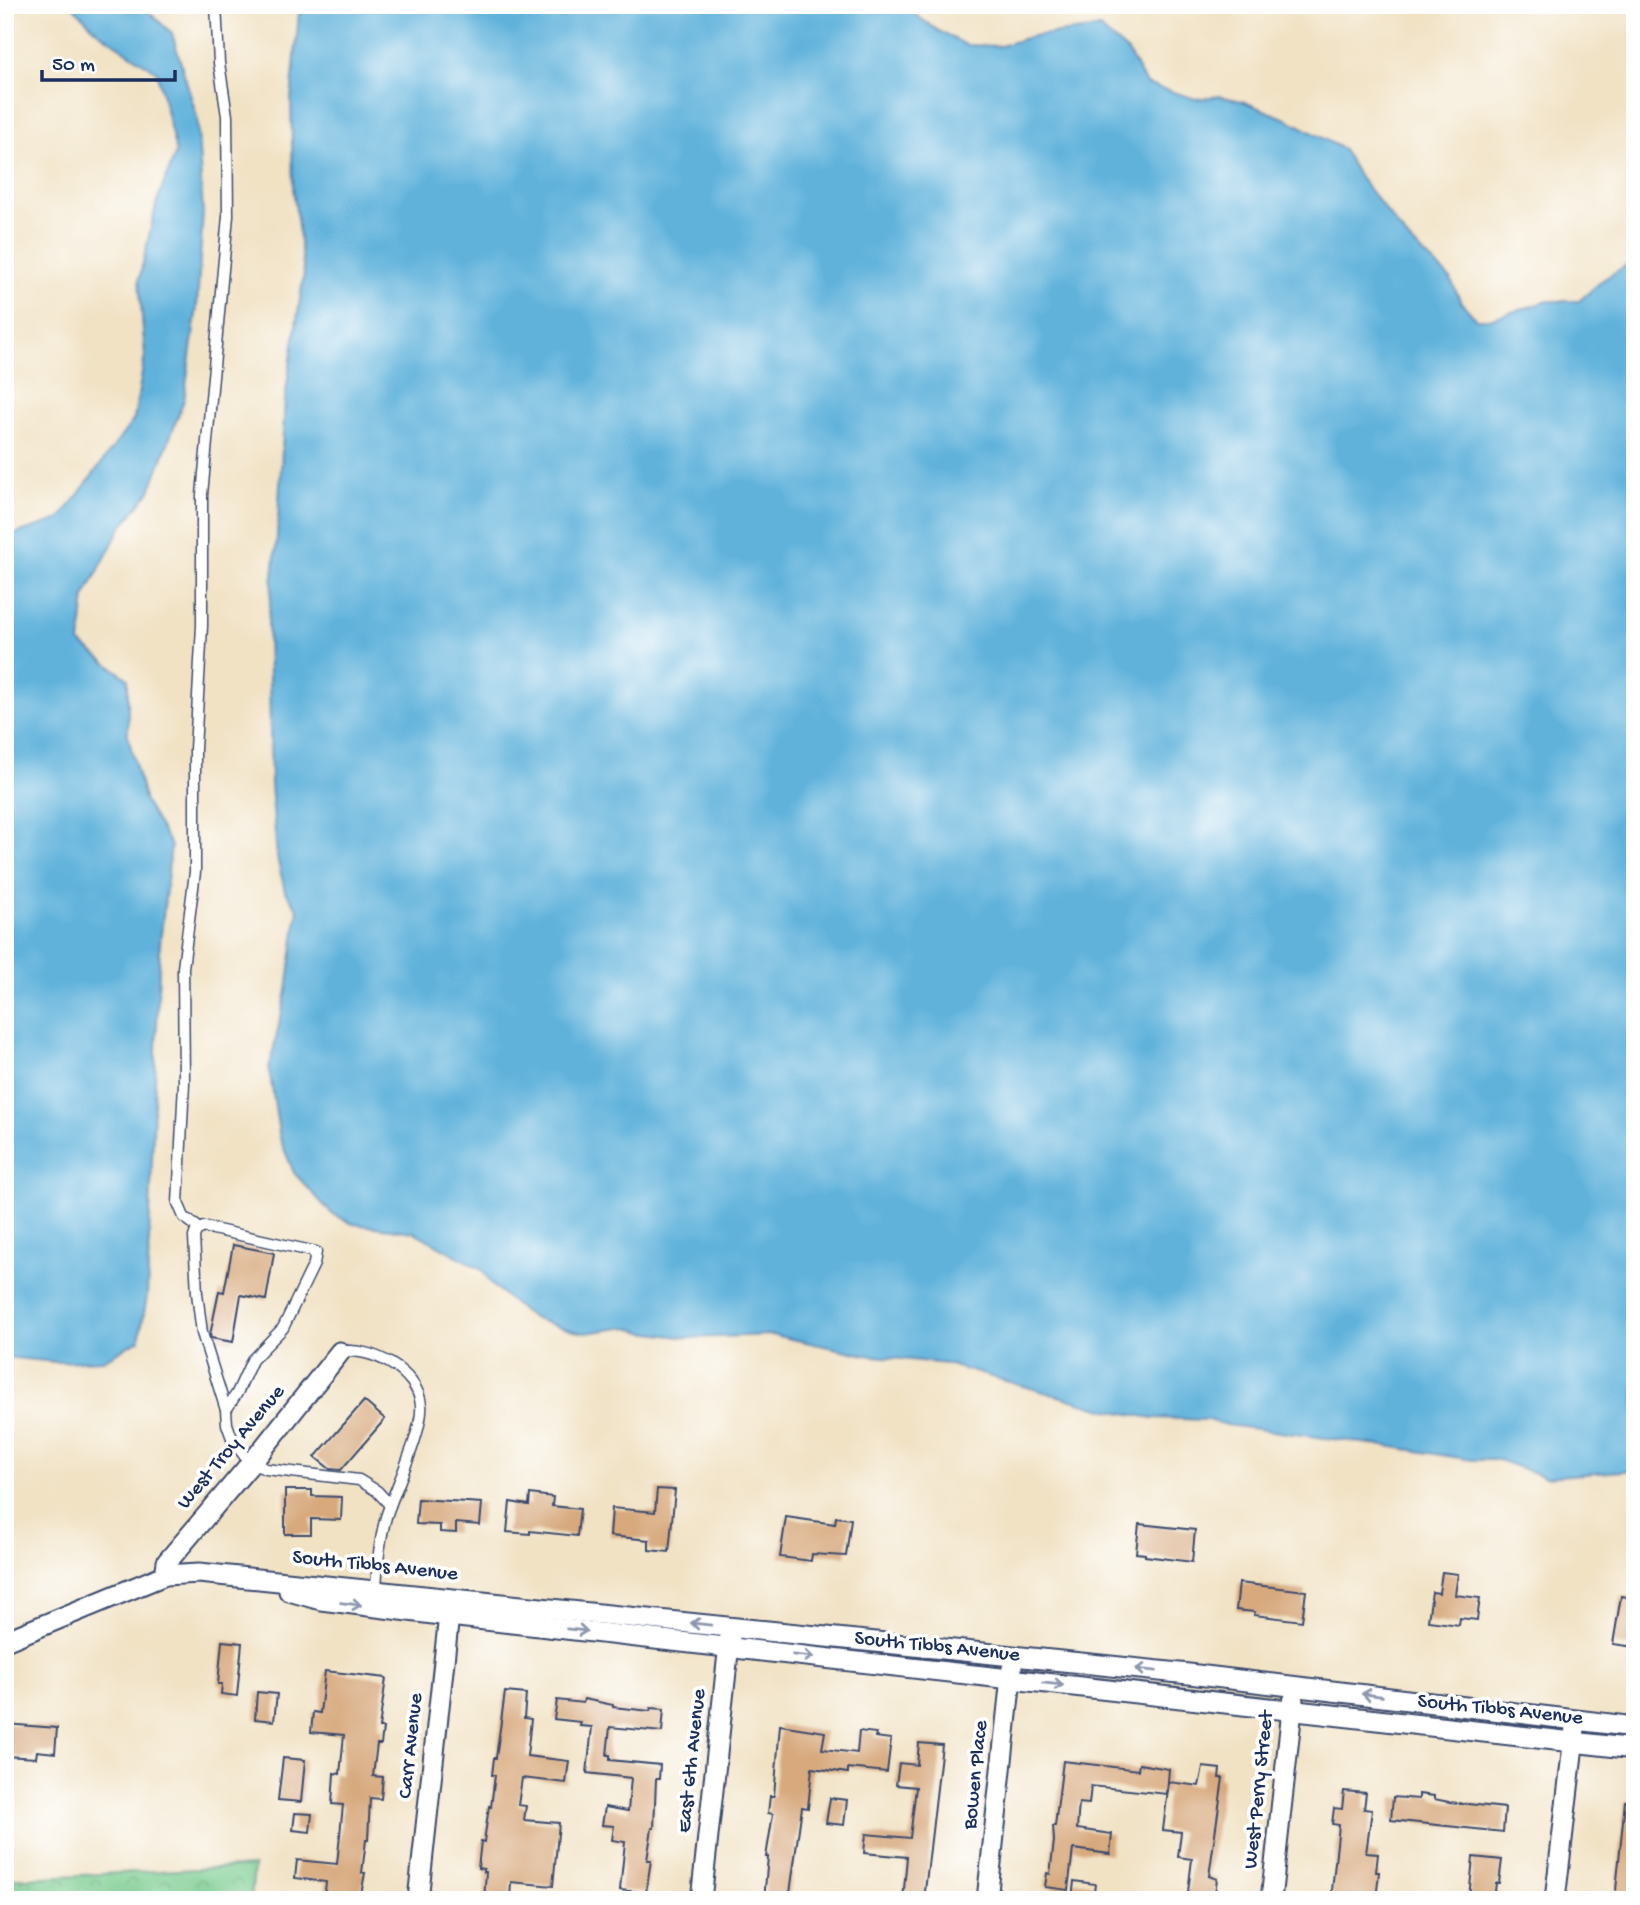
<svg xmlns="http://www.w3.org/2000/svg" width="1640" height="1905" font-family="'Gochi Hand',sans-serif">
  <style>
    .park { fill: url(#park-crowns); stroke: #4a7d76; stroke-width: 2 }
    .water { fill: #60b2db; stroke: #3e709c; stroke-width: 2 }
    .building { fill: #d7a97d }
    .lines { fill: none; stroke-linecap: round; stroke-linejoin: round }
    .service-casing { stroke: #3b4a6d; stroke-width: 13 }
    .minor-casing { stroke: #3b4a6d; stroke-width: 23 }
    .path { stroke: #3b4a6d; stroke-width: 3.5; stroke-dasharray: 5 5; stroke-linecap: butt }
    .service { stroke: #fff; stroke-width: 10 }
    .minor { stroke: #fff; stroke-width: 19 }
    .oneway { stroke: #8d97ae }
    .labels { text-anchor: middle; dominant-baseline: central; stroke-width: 7; stroke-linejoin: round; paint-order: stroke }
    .street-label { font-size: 21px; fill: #1b2f5e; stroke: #fff }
  </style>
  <defs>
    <pattern id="park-crowns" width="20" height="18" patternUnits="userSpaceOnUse" patternTransform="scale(1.75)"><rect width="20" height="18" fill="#78cb8d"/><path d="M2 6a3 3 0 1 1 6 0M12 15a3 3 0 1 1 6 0" fill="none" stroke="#62a576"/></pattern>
  </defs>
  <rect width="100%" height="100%" fill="#fff"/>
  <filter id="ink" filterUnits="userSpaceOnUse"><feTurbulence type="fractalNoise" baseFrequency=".0143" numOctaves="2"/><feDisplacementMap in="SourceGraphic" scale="14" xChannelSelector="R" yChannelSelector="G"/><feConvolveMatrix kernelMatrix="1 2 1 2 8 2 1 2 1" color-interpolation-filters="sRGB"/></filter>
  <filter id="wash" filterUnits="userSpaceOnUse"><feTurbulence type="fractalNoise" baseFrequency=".00686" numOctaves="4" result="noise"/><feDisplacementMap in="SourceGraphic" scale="28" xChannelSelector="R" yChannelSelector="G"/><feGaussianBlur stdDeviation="1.57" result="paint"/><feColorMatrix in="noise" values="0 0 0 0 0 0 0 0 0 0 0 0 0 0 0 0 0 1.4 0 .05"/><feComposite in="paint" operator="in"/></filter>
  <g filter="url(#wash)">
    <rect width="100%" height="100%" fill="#f1e2c4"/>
    <path class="park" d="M254,1866L251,1900H5V1879Z"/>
    <g class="water">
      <path d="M71,5H141L172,33L197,117L203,212L197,307L184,400L150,491L120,529L85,596L80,643L128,679V736L145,802L171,846L160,943L147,1297L139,1340L103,1360L56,1362L5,1357V537L60,519L134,419L145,355L139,280L157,201L176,152L157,72L98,32Z"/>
      <path d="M304,5H902L937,30L966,45L1001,46L1032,36L1100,28L1128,52L1146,84L1196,99L1219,96L1242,101L1289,120L1343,149L1357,174L1409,240L1450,278L1461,302L1476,319H1489L1548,301H1579L1604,279L1635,260V1470L1545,1477L1499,1460H1472L1393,1447L1227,1425L1208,1420L1153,1418L1107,1410L946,1364L866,1355L773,1335L689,1338L642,1332L628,1327L586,1333L574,1331L535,1319L521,1310L492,1285L482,1270L414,1232L353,1224L332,1214L294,1173L280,1139L269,1069L287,990L298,909L285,891L277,857L271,785L268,623L277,537L285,398L304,273L293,188L291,100L299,13Z"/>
    </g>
    <g id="blocks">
      <g class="building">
        <path d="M233,1245L274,1253L266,1300L241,1295L233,1342L211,1338L210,1335L219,1291L224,1292Z"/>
        <path d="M364,1401L385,1419L341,1470L330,1469L315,1457Z"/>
        <path d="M657,1489L675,1490L669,1552L649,1550V1540L610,1536L612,1508L655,1512Z"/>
        <path d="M285,1490H312V1496L342,1497L341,1520L311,1519V1534H285Z"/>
        <path d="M530,1494L553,1497L552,1506L580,1509L577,1536L530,1531V1534L507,1532L510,1502L529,1505Z"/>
        <path d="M418,1499L482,1503L480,1525L456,1523V1533L440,1532V1525L416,1524Z"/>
        <path d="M786,1517L835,1524L836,1517L851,1519L846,1556L812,1554L811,1561L780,1557Z"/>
        <path d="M1139,1524L1195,1530L1192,1562L1145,1556V1554L1136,1553Z"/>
        <path d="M1442,1572L1458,1574L1455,1595L1480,1598L1477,1620L1460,1618L1459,1625L1428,1621L1432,1592L1439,1593Z"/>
        <path d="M1239,1583L1306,1591L1302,1621L1254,1615L1255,1612L1236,1610Z"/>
        <path d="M1621,1596L1635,1598V1647L1613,1644Z"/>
        <path d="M222,1641L242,1643L237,1696L221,1694L222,1684H218Z"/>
        <path d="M325,1671L386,1678L379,1728H383L381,1744H377L373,1776L383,1777L381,1799L370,1798L368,1840H366L362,1873H365L360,1900H324L326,1882L295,1878L297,1860L337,1864L343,1805L332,1804L334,1773L340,1774L344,1735L311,1732L313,1712L320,1713Z"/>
        <path d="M257,1692L277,1694L274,1721L255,1719Z"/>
        <path d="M505,1692L526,1694L524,1718L531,1719L527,1756L569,1761L566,1783L522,1778L518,1805L526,1806L524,1820L559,1823L553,1886L511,1882L510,1900H484L486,1872H484V1869L478,1868L481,1841L484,1842L489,1806L491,1807L495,1775H492L494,1758H496Z"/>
        <path d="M584,1699L613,1705V1707L650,1711L651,1708L664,1709L662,1732L610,1727L607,1755H610V1760L660,1765L659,1779H656L654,1828H652L647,1860H651L646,1893L620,1890L625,1842L612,1840L614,1826L602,1825L605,1807L628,1811L631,1778L587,1773L592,1727L580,1726L581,1722L554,1719L557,1700L583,1703Z"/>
        <path d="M5,1724L57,1728L55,1753L37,1751L36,1758L5,1756Z"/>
        <path d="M780,1725L825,1732L822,1749L857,1753L859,1731L876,1733L875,1737L891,1739L887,1772L848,1768V1773L812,1768L808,1808L802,1807L789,1900H764L768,1857H766L773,1814L768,1813L770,1796H774Z"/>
        <path d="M919,1743L942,1745L924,1900H903L907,1857L864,1853L866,1834L910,1838L916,1787L896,1785L899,1763L917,1765Z"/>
        <path d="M283,1758L305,1760L301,1802L278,1800Z"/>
        <path d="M1063,1761L1138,1770L1139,1764L1169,1769L1167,1794L1091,1786L1089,1804L1079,1803L1077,1829L1112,1834L1110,1854L1073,1849L1068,1890L1045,1887L1047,1873L1050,1874L1054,1841L1053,1826H1055Z"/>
        <path d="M1203,1767L1220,1769L1219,1778H1223L1209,1876L1217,1879L1214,1900H1187L1192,1859L1178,1857L1181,1832L1163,1830L1169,1782L1199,1786Z"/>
        <path d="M1344,1791L1366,1793L1364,1809L1372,1810L1366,1853L1378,1854L1376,1872H1379L1376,1900H1331L1339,1825L1332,1824L1334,1808L1342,1809Z"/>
        <path d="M1419,1794L1434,1796V1799L1449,1802L1505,1808L1503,1832L1391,1820L1393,1797L1419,1799Z"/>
        <path d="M830,1798L847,1800L844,1825L826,1823Z"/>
        <path d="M1625,1801H1635V1900H1615Z"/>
        <path d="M295,1813L312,1814L310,1832L293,1830Z"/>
        <path d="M1473,1857L1502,1860L1499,1883H1496L1494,1900L1469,1898Z"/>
        <path d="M1074,1881L1095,1884L1093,1900H1072Z"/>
      </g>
    </g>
  </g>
  <g filter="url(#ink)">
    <use href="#blocks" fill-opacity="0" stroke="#3b4a6d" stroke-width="2"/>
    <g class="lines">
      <defs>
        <g id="service">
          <path d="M199,1228L184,1217L178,1203L184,1083L183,968L195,872V749L202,626V495L228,216L227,116L219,63L216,5"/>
          <path d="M340,1352C370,1346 418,1371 421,1405C424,1429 394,1491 386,1517C379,1542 377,1566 376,1591"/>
          <path d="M226,1410L237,1393L252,1360L283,1328L314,1264L316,1252L204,1227L196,1231L194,1237L197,1293L202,1333L226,1410L227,1424L233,1441L250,1463L266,1469L359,1480L377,1491L390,1505"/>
        </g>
        <g id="minor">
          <path d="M165,1575L167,1562L258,1455L340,1352"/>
          <path d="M289,1591L321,1600L449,1616L1635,1749"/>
          <path d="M5,1641L165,1575L199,1573L1189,1674L1635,1727"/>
          <path d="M418,1900L450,1606"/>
          <path d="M701,1900L730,1635"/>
          <path d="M987,1900L1012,1668"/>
          <path d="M1271,1900L1293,1701"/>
          <path d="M1555,1900L1575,1728"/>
        </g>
      </defs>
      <use href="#service" class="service-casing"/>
      <use href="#minor" class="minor-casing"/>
      <path class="path" d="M5,1895L36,1900"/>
      <use href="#service" class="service"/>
      <use href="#minor" class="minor"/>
    </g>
    <defs><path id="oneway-shaft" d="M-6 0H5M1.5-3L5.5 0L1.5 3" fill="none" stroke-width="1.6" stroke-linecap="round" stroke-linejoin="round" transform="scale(1.75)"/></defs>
    <g class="oneway">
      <use href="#oneway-shaft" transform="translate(351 1604) rotate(7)"/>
      <use href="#oneway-shaft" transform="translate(701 1624) rotate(-174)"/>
      <use href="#oneway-shaft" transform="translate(577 1630) rotate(6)"/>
      <use href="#oneway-shaft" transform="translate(803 1656) rotate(6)"/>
      <use href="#oneway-shaft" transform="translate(1146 1670) rotate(-174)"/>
      <use href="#oneway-shaft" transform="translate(1053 1684) rotate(6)"/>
      <use href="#oneway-shaft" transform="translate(1372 1695) rotate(-173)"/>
    </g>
  </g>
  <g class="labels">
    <g class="street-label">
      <text transform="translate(232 1448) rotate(-50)">West Troy Avenue</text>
      <text transform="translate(375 1567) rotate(6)">South Tibbs Avenue</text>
      <text transform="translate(937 1648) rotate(6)">South Tibbs Avenue</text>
      <text transform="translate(1500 1711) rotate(6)">South Tibbs Avenue</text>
      <text transform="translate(412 1746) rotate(-84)">Carr Avenue</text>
      <text transform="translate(693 1761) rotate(-84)">East 6th Avenue</text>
      <text transform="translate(977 1775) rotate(-84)">Bowen Place</text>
      <text transform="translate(1260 1790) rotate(-84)">West Perry Street</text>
    </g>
  </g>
  <rect width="1640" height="1905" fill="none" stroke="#fff" stroke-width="28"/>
  <path d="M42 70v10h133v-10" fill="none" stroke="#1b2f5e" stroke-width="3.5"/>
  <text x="52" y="70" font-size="21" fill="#1b2f5e" stroke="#ffffff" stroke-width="5" paint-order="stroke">50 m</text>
</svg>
